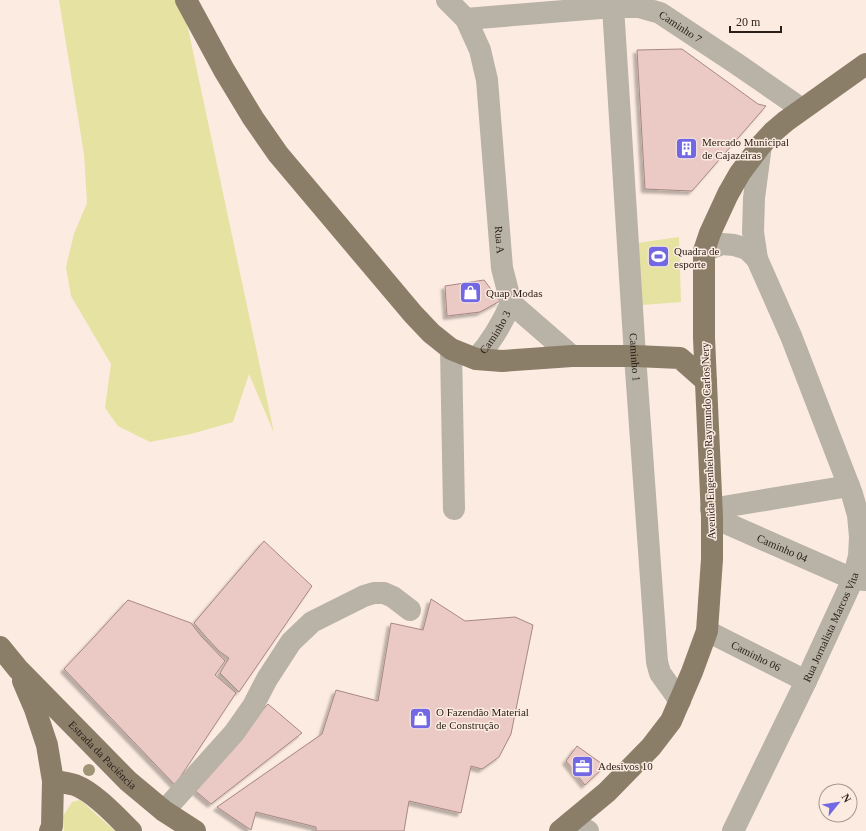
<svg xmlns="http://www.w3.org/2000/svg" width="866" height="831" font-family="'Times New Roman',serif">
  <style>
    .green { fill: #e5e2a2 }
    .building { fill: #ebc9c4; stroke: #a88883; filter: url(#shadow) }
    .lines { fill: none; stroke-linecap: round; stroke-linejoin: round }
    .minor { stroke: #b9b2a6; stroke-width: 22 }
    .major { stroke: #8b7e69; stroke-width: 22 }
    .tree { fill: #9e9575 }
    .labels { text-anchor: middle; dominant-baseline: central; stroke-width: 3; stroke-linejoin: round; paint-order: stroke }
    .street-label { font-size: 11px; fill: #291f18; stroke: #fcebe0 }
    .poi-label { font-size: 11px; fill: #291f18; stroke: #fcebe0; text-anchor: start }
  </style>
  <defs>
    <filter id="shadow"><feDropShadow dx="-3.5" dy="3.5" stdDeviation="1" flood-color="#0004"/></filter>
  </defs>
  <rect width="100%" height="100%" fill="#fcebe0"/>
  <g class="green">
    <path d="M59,0H182L274,433L249,374L233,422L191,434L150,442L118,426L105,408L111,364L71,296L66,267L74,234L87,203L84,154Z"/>
    <path d="M679,237L681,302L642,305L637,243Z"/>
    <path d="M80,800L115,831H64L63,816L72,802Z"/>
  </g>
  <g class="building">
    <path d="M682,49L758,104L766,106L692,191L645,189L637,50Z"/>
    <path d="M484,280L500,301L480,312L447,316L445,286Z"/>
    <path d="M264,541L312,586L239,692L220,673L229,658L219,651L206,637L194,623Z"/>
    <path d="M431,599L465,621L515,617L533,625L511,734L499,757L482,769L471,766L461,813L409,801L404,831H316V827L256,812L251,830L217,807L322,734L336,690L378,701L391,623L423,630Z"/>
    <path d="M128,600L191,623L201,636L225,661L215,675L236,693L175,785L64,669L95,636Z"/>
    <path d="M268,704L302,733L211,804L192,788Z"/>
    <path d="M577,746L605,766L585,785L566,761Z"/>
  </g>
  <g class="lines">
    <g class="minor">
      <path id="s1" d="M447,0L466,19L480,50L487,80L502,268L511,303L572,356"/>
      <path id="s2" d="M613,7L635,356L657,662L660,673L680,701"/>
      <path id="s3" d="M466,19L613,7H639L660,13L737,64L802,109"/>
      <path d="M704,251L722,244L734,245L747,249L757,259"/>
      <path d="M451,349L454,509"/>
      <path id="s4" d="M476,359C491,342 502,324 511,303"/>
      <path d="M711,509L849,486"/>
      <path id="s5" d="M712,517L853,579L866,580"/>
      <path id="s6" d="M707,631L806,681"/>
      <path d="M164,811L234,733L253,706L267,679L291,642L312,622L364,596L374,593H384L393,597L410,610"/>
      <path d="M571,822L588,831"/>
      <path id="s7" d="M733,831L806,681L853,579L859,556L860,537L858,515L852,494L791,336L757,259L753,232L754,198L761,145"/>
    </g>
    <g class="major">
      <path d="M186,0L224,70L253,118L278,154L413,314L431,333L451,349L476,359L502,361L572,356H635L680,358L706,381"/>
      <path id="s8" d="M0,647L18,669L128,781L164,811L195,831"/>
      <path d="M23,681L35,709L47,745L53,781L52,826L50,831"/>
      <path d="M53,781C61,782 68,783 75,785C94,792 117,817 131,831"/>
      <path d="M560,831L607,792L651,747L671,721L692,672L707,631L712,559V517L704,338V251L710,233L728,194L740,173L761,145L773,132L786,121L866,64"/>
    </g>
  </g>
  <circle class="tree" cx="89" cy="770" r="6"/>
  <defs>
    <symbol id="building-square" viewBox="-11 -11 22 22"><rect x="-9" y="-9" width="18" height="18" rx="4" fill="#7368e3" stroke="#fcebe0"/><path d="M-4-6H4V6H1V3H-1V6H-4ZM-2.5-4.3h1.7v1.8h-1.7ZM.8-4.3h1.7v1.8H.8ZM-2.5-1h1.7V.8h-1.7ZM.8-1h1.7V.8H.8Z" fill="#fff"/></symbol>
    <symbol id="stadium-square" viewBox="-11 -11 22 22"><rect x="-9" y="-9" width="18" height="18" rx="4" fill="#7368e3" stroke="#fcebe0"/><path d="M0-5a6.5 5 0 1 0 0 10a6.5 5 0 1 0 0-10ZM-3.5-1.8h7v3.6h-7Z" fill="#fff"/></symbol>
    <symbol id="shop-square" viewBox="-11 -11 22 22"><rect x="-9" y="-9" width="18" height="18" rx="4" fill="#7368e3" stroke="#fcebe0"/><path d="M-5-2.5h2.3a2.7 3.5 0 0 1 5.4 0H5L5.5 6h-11ZM-1.5-2.5h3a1.5 2.3 0 0 0-3 0Z" fill="#fff"/></symbol>
    <symbol id="office-square" viewBox="-11 -11 22 22"><rect x="-9" y="-9" width="18" height="18" rx="4" fill="#7368e3" stroke="#fcebe0"/><path d="M-6-3h4V-5.5h4V-3h4V5H-6ZM-1-4.5V-3h2v-1.5ZM-6 0V1H6V0Z" fill="#fff"/></symbol>
  </defs>
  <g fill-rule="evenodd">
    <use href="#building-square" x="674" y="136" width="25" height="25"/>
    <use href="#stadium-square" x="646" y="244" width="25" height="25"/>
    <use href="#shop-square" x="458" y="280" width="25" height="25"/>
    <use href="#shop-square" x="408" y="706" width="25" height="25"/>
    <use href="#office-square" x="570" y="754" width="25" height="25"/>
  </g>
  <g class="labels">
    <g class="street-label">
      <text stroke="none"><textPath href="#s3" startOffset="220">Caminho 7</textPath></text>
      <text stroke="none"><textPath href="#s1" startOffset="252">Rua A</textPath></text>
      <text stroke="none"><textPath href="#s4" startOffset="33">Caminho 3</textPath></text>
      <text stroke="none"><textPath href="#s2" startOffset="351">Caminho 1</textPath></text>
      <text transform="translate(708 441) rotate(-92)">Avenida Engenheiro Raymundo Carlos Nery</text>
      <text stroke="none"><textPath href="#s5" startOffset="77">Caminho 04</textPath></text>
      <text stroke="none"><textPath href="#s7" startOffset="226">Rua Jornalista Marcos Vita</textPath></text>
      <text stroke="none"><textPath href="#s6" startOffset="55">Caminho 06</textPath></text>
      <text stroke="none"><textPath href="#s8" startOffset="149">Estrada da Paciência</textPath></text>
    </g>
    <g class="poi-label">
      <text x="702" y="142">Mercado Municipal<tspan x="702" dy="13">de Cajazeiras</tspan></text>
      <text x="674" y="251">Quadra de<tspan x="674" dy="13">esporte</tspan></text>
      <text x="486" y="293">Quap Modas</text>
      <text x="436" y="712">O Fazendão Material<tspan x="436" dy="13">de Construção</tspan></text>
      <text x="598" y="766">Adesivos 10</text>
    </g>
  </g>
  <g transform="translate(838 803) rotate(60)"><circle r="19" fill="#fcebe0" stroke="#a89990"/>
  <path d="M0-3L7 15L0 10L-7 15Z" fill="#7368e3"/>
  <text y="-6" font-size="11" font-weight="bold" text-anchor="middle" fill="#291f18">N</text>
  </g>
  <path d="M730 26v6h51v-6" fill="none" stroke="#291f18" stroke-width="2"/>
  <text x="736" y="26" font-size="12" fill="#291f18" stroke="#fcebe0" stroke-width="3" paint-order="stroke">20 m</text>
</svg>
